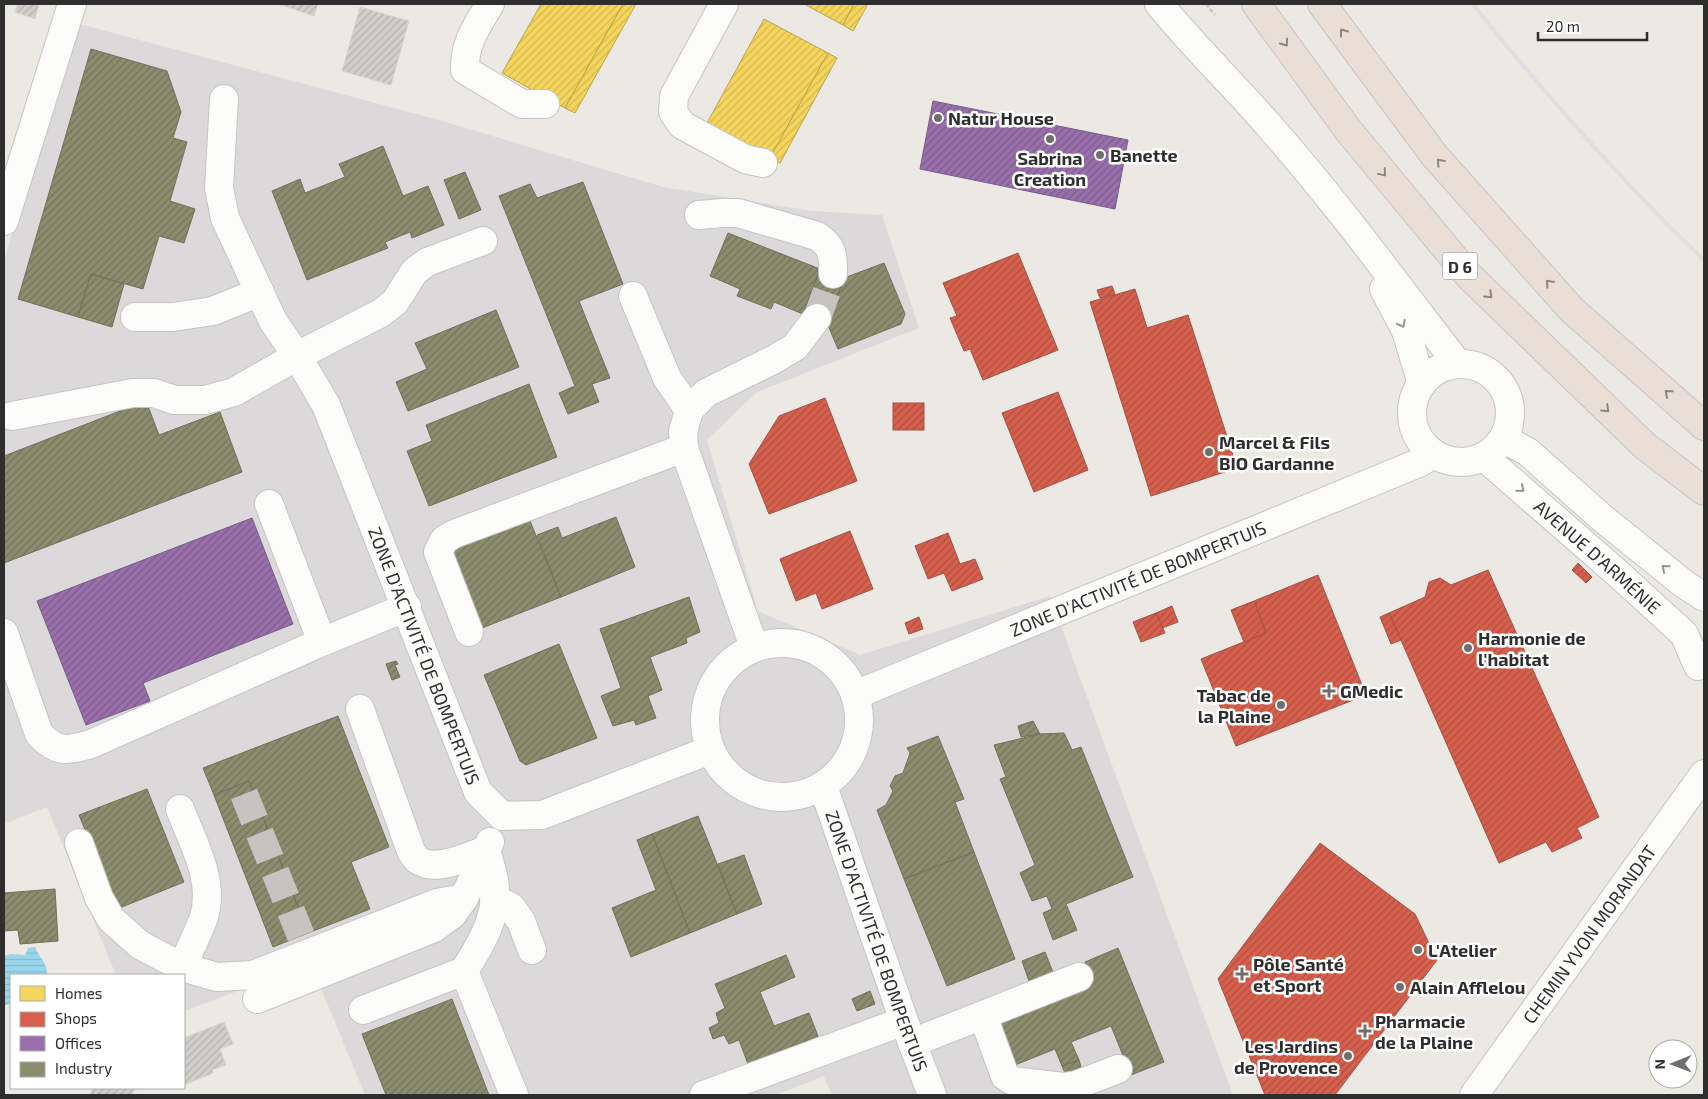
<svg xmlns="http://www.w3.org/2000/svg" width="1708" height="1099" font-family="'Exo 2',sans-serif">
  <style>
    .industrial { fill: #dcd9db }
    .water { fill: url(#water-rules) }
    .homes { fill: url(#homes-hatch); stroke: #baa34e }
    .shops { fill: url(#shops-hatch); stroke: #a45144 }
    .offices { fill: url(#offices-hatch); stroke: #795c86 }
    .industry { fill: url(#industry-hatch); stroke: #70705b }
    .building { fill: url(#building-hatch); stroke: #d7d4d0 }
    .lines { fill: none; stroke-linecap: round; stroke-linejoin: round }
    .minor-tunnel { stroke: #c6c3c0; stroke-width: 28; stroke-dasharray: 28 14; stroke-linecap: butt }
    .minor-casing { stroke: #c5c4c5; stroke-width: 30 }
    .highway-casing { stroke: #c6c5c4; stroke-width: 30 }
    .path { stroke: #c9c9c8; stroke-width: 3; stroke-dasharray: 4 2.5; stroke-linecap: butt }
    .minor { stroke: #fcfcfb; stroke-width: 28 }
    .highway { stroke: #eadfd6; stroke-width: 28 }
    .rail { stroke: #dfdfe1; stroke-width: 4 }
    .oneway { stroke: #8c8682 }
    .oneway2 { stroke: #959594 }
    .poi-dot { fill: #706f6e; stroke: #fff; stroke-width: 2 }
    .labels { text-anchor: middle; dominant-baseline: central; stroke-width: 5; stroke-linejoin: round; paint-order: stroke }
    .shield { fill: #fff; stroke: #6d6d6d; stroke-width: 1 }
    .shield-label { font-size: 16px; font-weight: bold; fill: #2e2e2e }
    .poi-label { font-size: 18px; font-weight: bold; fill: #2e2e2e; stroke: #fff; text-anchor: start }
    .street-label { font-size: 18px; fill: #2e2e2e; stroke: #fff }
  </style>
  <defs>
    <pattern id="water-rules" width="6" height="5" patternUnits="userSpaceOnUse" patternTransform="scale(1.25)"><rect width="6" height="5" fill="#99d6ec"/><path d="M0 2.5h6" fill="none" stroke="#84b8cb"/></pattern>
    <pattern id="homes-hatch" width="6" height="6" patternUnits="userSpaceOnUse" patternTransform="scale(1.25)"><rect width="6" height="6" fill="#f6d55c"/><path d="M-1 1l2-2M0 6l6-6M5 7l2-2" fill="none" stroke="#d3b750"/></pattern>
    <pattern id="shops-hatch" width="6" height="6" patternUnits="userSpaceOnUse" patternTransform="scale(1.25)"><rect width="6" height="6" fill="#d6604d"/><path d="M-1 1l2-2M0 6l6-6M5 7l2-2" fill="none" stroke="#ae5040"/></pattern>
    <pattern id="offices-hatch" width="6" height="6" patternUnits="userSpaceOnUse" patternTransform="scale(1.25)"><rect width="6" height="6" fill="#9970ab"/><path d="M-1 1l2-2M0 6l6-6M5 7l2-2" fill="none" stroke="#7d5c8c"/></pattern>
    <pattern id="industry-hatch" width="6" height="6" patternUnits="userSpaceOnUse" patternTransform="scale(1.25)"><rect width="6" height="6" fill="#8c8c6e"/><path d="M-1 1l2-2M0 6l6-6M5 7l2-2" fill="none" stroke="#73735b"/></pattern>
    <pattern id="building-hatch" width="6" height="6" patternUnits="userSpaceOnUse" patternTransform="scale(1.25)"><rect width="6" height="6" fill="#d1cecb"/><path d="M-1 1l2-2M0 6l6-6M5 7l2-2" fill="none" stroke="#b4b1af"/></pattern>
  </defs>
  <rect width="100%" height="100%" fill="#ece8e4"/>
  <path class="industrial" d="M76,23L439,120L663,187L812,211L882,215L919,328L757,392L707,440L758,611L860,655L1050,596L1233,1095H832L824,1076L775,1095H365L311,964L184,1011V975H116L47,807L4,824V260Z"/>
  <path class="water" d="M35,947C39,958 48,963 47,975H11V1003L4,1006V956L11,954L25,955L28,948Z"/>
  <g class="homes">
    <path d="M541,4H623L565,108L502,73Z"/>
    <path d="M623,4H636L575,113L565,108Z"/>
    <path d="M804,4H854L843,25Z"/>
    <path d="M854,4H868L853,31L843,25Z"/>
    <path d="M764,19L828,53L770,158L707,123Z"/>
    <path d="M828,53L837,58L780,163L770,158Z"/>
  </g>
  <g class="shops">
    <path d="M1018,253L1058,350L983,380L970,349L964,351L950,318L957,316L943,283Z"/>
    <path d="M1112,286L1115,294L1100,298L1097,290Z"/>
    <path d="M1135,289L1147,328L1188,315L1237,468L1151,496L1090,302Z"/>
    <path d="M1058,392L1088,470L1034,492L1002,413Z"/>
    <path d="M825,398L857,481L769,514L749,464L779,416Z"/>
    <rect x="893" y="403" width="31" height="27"/>
    <path d="M850,531L873,589L822,609L816,593L796,601L780,559Z"/>
    <path d="M948,533L960,564L975,559L983,579L952,591L944,573L928,579L915,546Z"/>
    <path d="M1578,563L1592,577L1586,583L1572,570Z"/>
    <path d="M1488,570L1599,817L1577,828L1582,838L1552,852L1546,842L1499,863L1389,613L1425,597L1429,582L1440,578L1451,585Z"/>
    <path d="M1318,575L1366,695L1236,746L1201,659L1266,633L1254,601Z"/>
    <path d="M1254,601L1266,633L1244,642L1231,610Z"/>
    <path d="M1172,606L1178,622L1162,628L1156,613Z"/>
    <path d="M1156,613L1165,633L1141,642L1133,622Z"/>
    <path d="M1389,613L1401,640L1391,644L1380,617Z"/>
    <path d="M919,617L923,629L909,634L905,623Z"/>
    <path d="M1320,843L1415,914L1437,960L1335,1095H1265L1218,979Z"/>
  </g>
  <g class="offices">
    <path d="M933,101L1128,140L1115,209L920,169Z"/>
    <path d="M252,518L293,624L143,683L150,701L86,725L37,601Z"/>
  </g>
  <g class="industry">
    <path d="M91,49L167,71L181,112L173,138L187,142L170,201L195,209L184,243L159,236L143,289L91,274L78,317L18,299Z"/>
    <path d="M383,146L403,196L428,186L444,225L412,238L410,232L385,242L388,248L307,280L272,191L300,179L305,193L345,177L339,164Z"/>
    <path d="M465,172L481,210L459,219L444,180Z"/>
    <path d="M583,182L623,284L579,301L610,378L592,384L599,402L568,414L559,393L575,386L499,196L530,184L537,198Z"/>
    <path d="M728,233L820,269L803,314L774,302L771,309L737,296L740,289L710,276Z"/>
    <path d="M884,263L905,314L901,324L838,349L827,323L844,278Z"/>
    <path d="M820,269L844,278L827,323L803,314Z"/>
    <path d="M91,274L124,284L112,327L78,317Z"/>
    <path d="M496,310L519,367L408,411L396,382L427,369L415,343Z"/>
    <path d="M529,384L557,457L429,506L407,451L432,441L426,425Z"/>
    <path d="M146,401L159,435L220,412L242,472L4,563V456Z"/>
    <path d="M528,516L561,597L482,628L451,546Z"/>
    <path d="M616,517L635,567L561,597L537,535L558,527L562,538Z"/>
    <path d="M689,597L700,632L686,638L687,643L650,657L662,690L648,696L656,718L636,725L634,720L613,726L601,696L621,688L600,629Z"/>
    <path d="M559,644L597,738L526,765L520,761L484,675Z"/>
    <path d="M396,661L398,664L395,665L400,677L392,680L386,664Z"/>
    <path d="M338,716L389,847L351,862L370,909L308,933L249,781L214,795L203,768Z"/>
    <path d="M1033,721L1040,734L1021,737L1018,726Z"/>
    <path d="M1064,733L1072,750L1081,747L1133,877L1066,904L1077,930L1053,940L1043,913L1052,909L1047,896L1032,901L1020,873L1035,865L1000,779L1006,777L994,745L1040,734Z"/>
    <path d="M938,736L964,799L955,802L974,852L904,879L877,810L886,805L893,791L890,786L895,776L903,773L910,753L907,748Z"/>
    <path d="M249,781L308,933L273,947L214,795Z"/>
    <path d="M147,789L184,882L117,909L79,815Z"/>
    <path d="M698,816L737,914L690,933L652,834Z"/>
    <path d="M652,834L690,933L631,957L612,908L656,890L637,840Z"/>
    <path d="M974,852L1015,959L947,986L904,879Z"/>
    <path d="M744,855L762,904L737,914L718,864Z"/>
    <path d="M55,889L58,941L20,944L18,930L4,931V893Z"/>
    <path d="M1118,948L1164,1062L1131,1075L1111,1026L1071,1042L1079,1060L1062,1066L1055,1049L1015,1065L998,1021L1093,982L1085,962Z"/>
    <path d="M1045,952L1054,975L1030,984L1022,961Z"/>
    <path d="M786,955L795,977L760,992L774,1026L809,1013L818,1036L748,1064L739,1040L729,1044L724,1035L713,1039L709,1028L719,1023L716,1013L725,1008L715,984Z"/>
    <path d="M870,991L875,1004L857,1011L852,999Z"/>
    <path d="M452,999L489,1095H386L362,1034Z"/>
    <path d="M1079,1060L1081,1067L1065,1073L1062,1066Z"/>
  </g>
  <g class="building">
    <path d="M18,4H39L35,19L15,12Z"/>
    <path d="M278,4H318L314,16Z"/>
    <path d="M360,7L409,21L391,85L342,71Z"/>
    <path d="M224,1022L233,1044L220,1049L226,1065L212,1070L213,1073L184,1085V1038Z"/>
    <path d="M92,1088H139L134,1090L132,1095H90Z"/>
  </g>
  <g class="lines">
    <g class="minor-tunnel">
      <path d="M817,318L833,274"/>
      <path d="M244,794L301,936"/>
    </g>
    <defs>
      <g id="minor">
        <path d="M490,4C477,26 464,43 465,70L522,104H545"/>
        <path d="M724,4L674,96L673,112L682,125L745,159L763,163"/>
        <path d="M1159,4C1194,47 1234,85 1271,128C1337,203 1396,284 1457,363"/>
        <path id="s1" d="M224,99L219,188L225,218L273,321L297,356L326,405L478,792L502,816L542,815L710,750"/>
        <path d="M699,215L723,213H738L817,236C834,247 833,256 833,274"/>
        <path d="M4,221L72,4"/>
        <path d="M1384,289L1406,331L1422,384"/>
        <path d="M633,296L667,378L689,410"/>
        <path d="M135,317H173L213,311L260,292"/>
        <circle cx="1461" cy="413" r="49"/>
        <path d="M12,416L133,393H154L174,400H205L234,392L297,356L381,313L395,302L414,272L427,262L483,241"/>
        <path d="M1504,439L1528,452L1601,517L1684,584L1704,597"/>
        <path id="s2" d="M1484,457L1615,571L1684,634L1698,666"/>
        <path d="M269,504L322,642"/>
        <path d="M469,632L438,552L444,540L454,534L684,448"/>
        <path d="M4,633L39,734C57,753 66,751 91,744L322,642L407,607"/>
        <circle cx="782" cy="720" r="77"/>
        <path d="M754,647L684,448L683,432L689,410L706,393L773,360L795,347L817,318"/>
        <path id="s3" d="M855,695L1421,462L1433,453"/>
        <path d="M360,709L411,851C413,854 415,858 418,860C435,873 469,856 486,850C489,860 492,870 494,880C500,914 481,944 464,971L514,1095"/>
        <path id="s4" d="M823,786L904,1021L932,1095"/>
        <path d="M180,809C193,843 215,880 204,917C198,934 189,951 182,967"/>
        <path d="M79,843L99,898L111,919L140,945L182,967L217,977L253,975L437,903L464,898"/>
        <path d="M494,899L511,907L521,921L532,950"/>
        <path d="M257,999L434,928L452,915L464,898L490,842"/>
        <path d="M363,1010L464,971"/>
        <path d="M983,1016L1005,1076L1013,1081L1063,1087L1076,1085L1118,1069"/>
        <path d="M912,1043L1079,977"/>
        <path d="M704,1095L904,1021"/>
        <path id="s5" d="M1474,1095L1704,774"/>
      </g>
      <g id="highway">
        <path d="M1256,4L1348,130L1469,276L1645,446L1704,491"/>
        <path d="M1322,4L1434,155L1572,310L1704,426"/>
      </g>
    </defs>
    <use href="#minor" class="minor-casing"/>
    <use href="#highway" class="highway-casing"/>
    <path class="path" d="M1206,4L1215,15"/>
    <use href="#minor" class="minor"/>
    <use href="#highway" class="highway"/>
    <path class="rail" d="M1473,4C1506,47 1542,88 1578,129C1619,174 1660,219 1704,260"/>
  </g>
  <defs><path id="oneway-chevron" d="M-2-3.5L2.5 0L-2 3.5" fill="none" stroke-width="1.6" stroke-linecap="round" stroke-linejoin="round" transform="scale(1.25)"/></defs>
  <g class="oneway">
    <use href="#oneway-chevron" transform="translate(1343 32) rotate(-126)"/>
    <use href="#oneway-chevron" transform="translate(1285 43) rotate(54)"/>
    <use href="#oneway-chevron" transform="translate(1440 162) rotate(-132)"/>
    <use href="#oneway-chevron" transform="translate(1383 173) rotate(50)"/>
    <use href="#oneway-chevron" transform="translate(1549 283) rotate(-132)"/>
    <use href="#oneway-chevron" transform="translate(1489 295) rotate(44)"/>
    <use href="#oneway-chevron" transform="translate(1668 393) rotate(-139)"/>
    <use href="#oneway-chevron" transform="translate(1606 409) rotate(44)"/>
  </g>
  <g class="oneway2">
    <use href="#oneway-chevron" transform="translate(1402 324) rotate(62)"/>
    <use href="#oneway-chevron" transform="translate(1521 489) rotate(41)"/>
    <use href="#oneway-chevron" transform="translate(1665 568) rotate(-141)"/>
  </g>
  <g class="poi-dot">
    <circle cx="938" cy="118" r="5"/>
    <circle cx="1050" cy="139" r="5"/>
    <circle cx="1100" cy="155" r="5"/>
    <circle cx="1209" cy="452" r="5"/>
    <circle cx="1468" cy="648" r="5"/>
    <path d="M1326.5 683.5h5v5h5v5h-5v5h-5v-5h-5v-5h5z"/>
    <circle cx="1281" cy="705" r="5"/>
    <circle cx="1418" cy="950" r="5"/>
    <path d="M1239.5 966.5h5v5h5v5h-5v5h-5v-5h-5v-5h5z"/>
    <circle cx="1400" cy="987" r="5"/>
    <path d="M1362.5 1023.5h5v5h5v5h-5v5h-5v-5h-5v-5h5z"/>
    <circle cx="1348" cy="1056" r="5"/>
  </g>
  <g class="labels">
    <rect class="shield" x="1442.5" y="252.5" width="35" height="27" rx="4"/>
    <g class="shield-label">
      <text x="1460" y="266">D 6</text>
    </g>
    <g class="poi-label">
      <text x="948" y="118">Natur House</text>
      <text x="1110" y="155">Banette</text>
      <text x="1050" y="158" text-anchor="middle">Sabrina<tspan x="1050" dy="21">Creation</tspan></text>
      <text x="1219" y="442">Marcel &amp; Fils<tspan x="1219" dy="21">BIO Gardanne</tspan></text>
      <text x="1478" y="638">Harmonie de<tspan x="1478" dy="21">l'habitat</tspan></text>
      <text x="1340" y="691">GMedic</text>
      <text x="1271" y="695" text-anchor="end">Tabac de<tspan x="1271" dy="21">la Plaine</tspan></text>
      <text x="1428" y="950">L'Atelier</text>
      <text x="1253" y="964">Pôle Santé<tspan x="1253" dy="21">et Sport</tspan></text>
      <text x="1410" y="987">Alain Afflelou</text>
      <text x="1375" y="1021">Pharmacie<tspan x="1375" dy="21">de la Plaine</tspan></text>
      <text x="1338" y="1046" text-anchor="end">Les Jardins<tspan x="1338" dy="21">de Provence</tspan></text>
    </g>
    <g class="street-label">
      <text stroke="none"><textPath href="#s2" startOffset="151">AVENUE D'ARMÉNIE</textPath></text>
      <text stroke="none"><textPath href="#s3" startOffset="306">ZONE D'ACTIVITÉ DE BOMPERTUIS</textPath></text>
      <text stroke="none"><textPath href="#s1" startOffset="602">ZONE D'ACTIVITÉ DE BOMPERTUIS</textPath></text>
      <text stroke="none"><textPath href="#s5" startOffset="198">CHEMIN YVON MORANDAT</textPath></text>
      <text stroke="none"><textPath href="#s4" startOffset="164">ZONE D'ACTIVITÉ DE BOMPERTUIS</textPath></text>
    </g>
  </g>
  <rect width="1708" height="1099" fill="none" stroke="#2e2e2e" stroke-width="10"/>
  <rect x="10" y="974" width="175" height="115" fill="#ffffff" stroke="#ababab"/>
  <rect x="20" y="986" width="25" height="15" fill="#f6d55c" stroke="#ababab"/>
  <text x="55" y="999" font-size="15" fill="#2e2e2e">Homes</text>
  <rect x="20" y="1012" width="25" height="15" fill="#d6604d" stroke="#ababab"/>
  <text x="55" y="1024" font-size="15" fill="#2e2e2e">Shops</text>
  <rect x="20" y="1036" width="25" height="15" fill="#9970ab" stroke="#ababab"/>
  <text x="55" y="1049" font-size="15" fill="#2e2e2e">Offices</text>
  <rect x="20" y="1062" width="25" height="15" fill="#8c8c6e" stroke="#ababab"/>
  <text x="55" y="1074" font-size="15" fill="#2e2e2e">Industry</text>
  <g transform="translate(1673 1064) rotate(269)"><circle r="24" fill="#ffffff" stroke="#ababab"/>
  <path d="M0-4L9 19L0 12L-9 19Z" fill="#706f6e"/>
  <text y="-8" font-size="14" font-weight="bold" text-anchor="middle" fill="#2e2e2e">N</text>
  </g>
  <path d="M1538 32v8h109v-8" fill="none" stroke="#2e2e2e" stroke-width="2.5"/>
  <text x="1546" y="32" font-size="15" fill="#2e2e2e" stroke="#ffffff" stroke-width="4" paint-order="stroke">20 m</text>
</svg>
